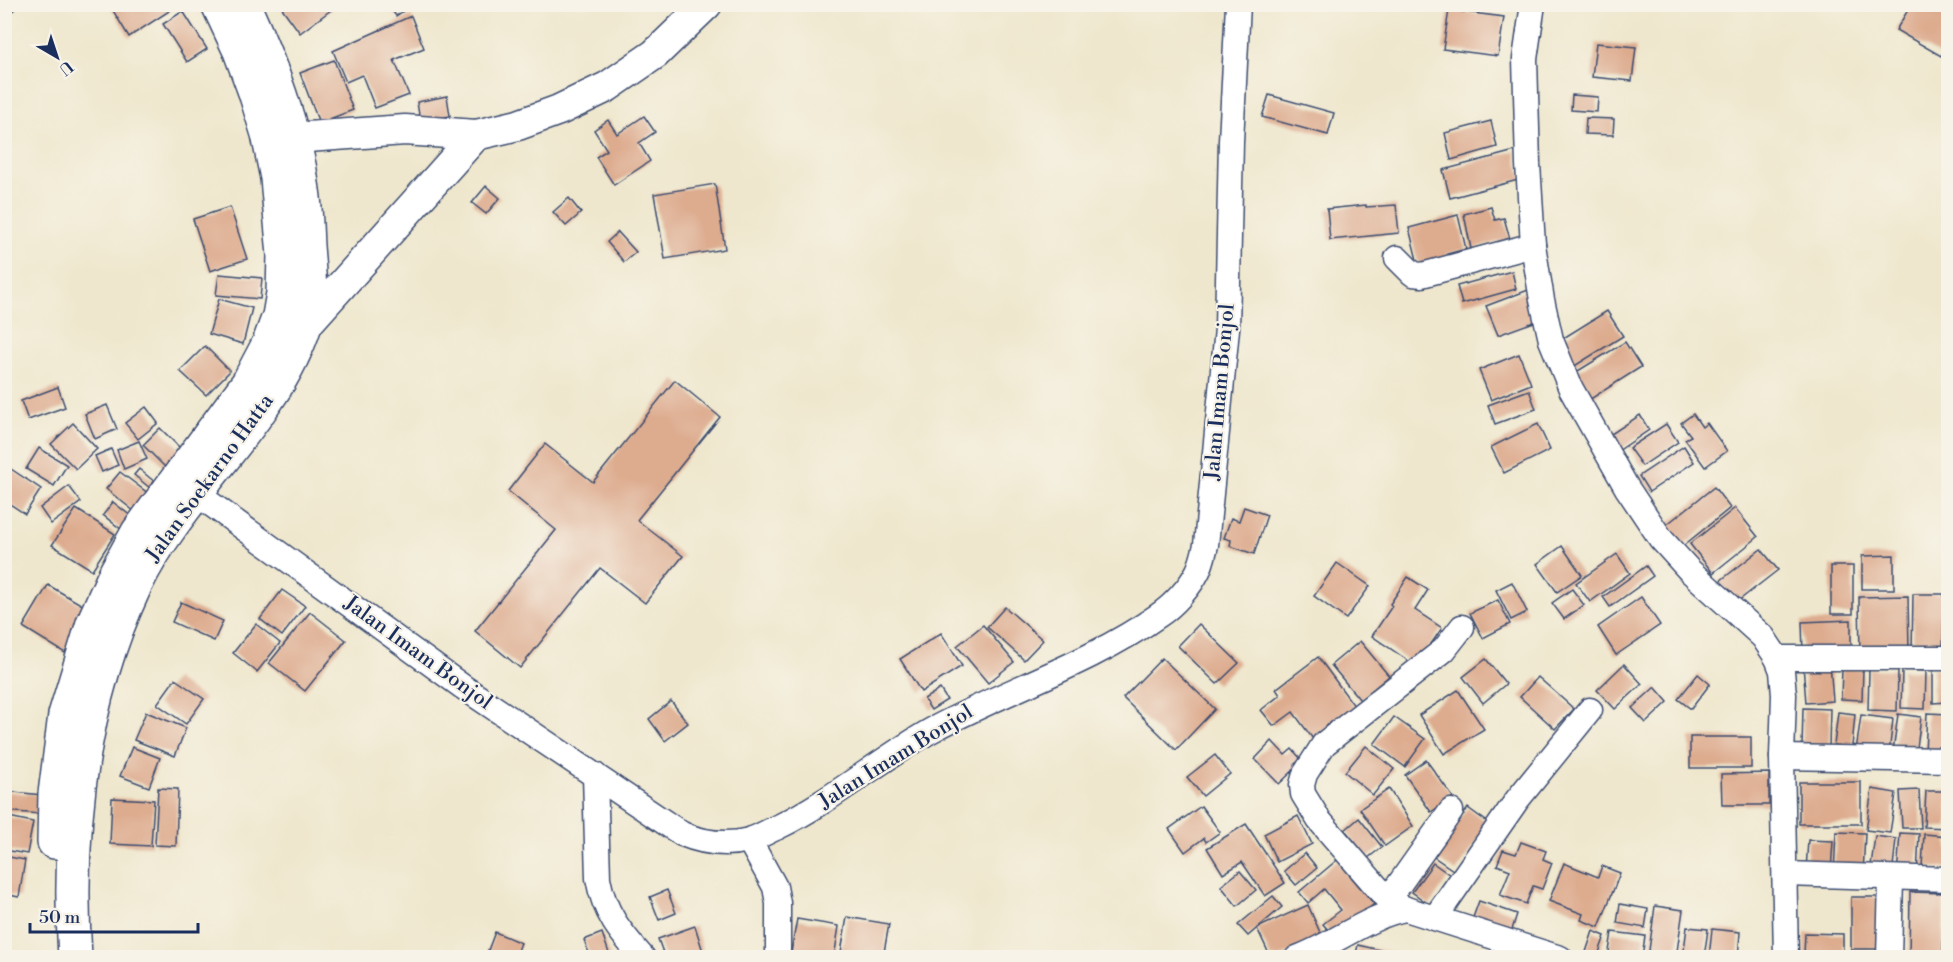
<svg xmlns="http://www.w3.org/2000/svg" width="1953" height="962" font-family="'Libre Bodoni',serif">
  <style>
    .building { fill: #ddab8e }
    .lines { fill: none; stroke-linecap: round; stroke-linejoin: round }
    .minor-casing { stroke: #3b4b6f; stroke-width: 27 }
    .tertiary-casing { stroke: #3b4b6f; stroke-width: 33 }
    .secondary-casing { stroke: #3b4b6f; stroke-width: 36 }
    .minor { stroke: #fff; stroke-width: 24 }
    .tertiary { stroke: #fff; stroke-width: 30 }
    .secondary { stroke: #fff; stroke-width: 33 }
    .labels { text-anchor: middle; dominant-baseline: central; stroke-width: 4.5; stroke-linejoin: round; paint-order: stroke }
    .street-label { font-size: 21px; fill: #1b2f5e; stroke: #f7f3e8 }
  </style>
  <rect width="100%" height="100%" fill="#f7f3e8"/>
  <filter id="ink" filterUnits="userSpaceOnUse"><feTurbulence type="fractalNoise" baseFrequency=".0167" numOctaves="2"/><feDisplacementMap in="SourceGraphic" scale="12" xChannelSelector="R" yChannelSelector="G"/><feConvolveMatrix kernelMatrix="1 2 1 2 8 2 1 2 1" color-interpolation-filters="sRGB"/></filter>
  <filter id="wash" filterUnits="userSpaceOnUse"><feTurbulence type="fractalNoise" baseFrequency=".008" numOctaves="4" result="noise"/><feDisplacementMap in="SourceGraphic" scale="24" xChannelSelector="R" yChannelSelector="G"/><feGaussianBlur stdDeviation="1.35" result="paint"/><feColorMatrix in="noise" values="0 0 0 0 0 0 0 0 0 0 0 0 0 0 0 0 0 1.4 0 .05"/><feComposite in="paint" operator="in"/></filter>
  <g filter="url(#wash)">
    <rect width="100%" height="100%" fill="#efe7cd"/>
    <g id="blocks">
      <g class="building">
        <path d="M4,4H20L4,19Z"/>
        <path d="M109,4H180L129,37Z"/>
        <path d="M279,4H339L300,33Z"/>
        <path d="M388,5H412L396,16Z"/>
        <path d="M1911,5H1948V49L1946,47L1941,56L1896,30Z"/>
        <path d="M1449,10L1504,17L1498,56L1443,49Z"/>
        <path d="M183,11L207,49L187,62L163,24Z"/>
        <path d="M411,16L424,48L394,60L409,95L375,108L362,75L346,82L333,51Z"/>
        <path d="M1596,43L1636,47L1632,81L1592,77Z"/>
        <path d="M334,60L353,110L319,123L300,73Z"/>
        <path d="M1269,95L1334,113L1328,135L1262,117Z"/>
        <path d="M1572,95L1598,97L1597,112L1571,110Z"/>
        <path d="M447,96L450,116L420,121L417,102Z"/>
        <path d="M644,116L655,132L639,143L650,161L614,185L596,157L607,150L594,130L608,120L617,134Z"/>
        <path d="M1586,118L1614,119L1613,135L1585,134Z"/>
        <path d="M1491,121L1497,147L1451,160L1445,133Z"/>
        <path d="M1515,151L1522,179L1450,198L1443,170Z"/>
        <path d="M715,184L725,249L665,259L654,194Z"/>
        <path d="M486,186L500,198L486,214L472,203Z"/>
        <path d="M569,198L581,213L566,226L553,212Z"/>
        <path d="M1366,205V207L1396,205L1399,233L1330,240L1327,209Z"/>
        <path d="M230,207L247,259L210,271L193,219Z"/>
        <path d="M1491,207L1495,220L1504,218L1510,239L1471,249L1464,214Z"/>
        <path d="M1458,215L1466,249L1447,254L1448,260L1419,268L1409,228Z"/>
        <path d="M618,232L636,252L624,262L607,242Z"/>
        <path d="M1512,271L1516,289L1462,304L1457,286Z"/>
        <path d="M219,274L262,278L260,299L216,295Z"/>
        <path d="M1531,289L1542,319L1498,335L1486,306Z"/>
        <path d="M219,299L252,308L243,344L209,334Z"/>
        <path d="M1607,311L1623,336L1573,367L1557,342Z"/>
        <path d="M1625,342L1641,367L1589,400L1573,374Z"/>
        <path d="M205,346L230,371L206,395L180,371Z"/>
        <path d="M1519,354L1531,384L1491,400L1479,370Z"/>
        <path d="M675,380L720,417L637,520L683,556L645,603L600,568L520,668L475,631L556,530L508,491L545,444L593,482Z"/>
        <path d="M58,387L65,407L28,420L21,401Z"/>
        <path d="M1529,390L1536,409L1495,424L1488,405Z"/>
        <path d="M107,405L117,429L95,439L85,414Z"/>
        <path d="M146,407L158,423L138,439L125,423Z"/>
        <path d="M1693,414L1702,427L1707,423L1727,451L1705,467L1685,439L1691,436L1681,423Z"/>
        <path d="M1640,415L1649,430L1615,453L1605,438Z"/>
        <path d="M73,423L97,449L76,469L51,444Z"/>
        <path d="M1538,424L1550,450L1504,473L1491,447Z"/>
        <path d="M1666,424L1678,442L1642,466L1629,448Z"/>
        <path d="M160,428L187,455L170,472L143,445Z"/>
        <path d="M139,441L147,459L124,469L117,450Z"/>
        <path d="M1684,446L1694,462L1649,492L1639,476Z"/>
        <path d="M39,448L67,465L54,486L26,469Z"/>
        <path d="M111,449L118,465L102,472L95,456Z"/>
        <path d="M8,467L41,489L25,514L4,500V472Z"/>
        <path d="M139,469L161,487L156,493L134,475Z"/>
        <path d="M120,472L153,497L139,515L106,489Z"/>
        <path d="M69,486L81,502L51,524L40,508Z"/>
        <path d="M1714,487L1730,508L1683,546L1666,525Z"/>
        <path d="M113,502L137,521L127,534L103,515Z"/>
        <path d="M1244,507L1267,515L1254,554L1230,546L1231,540L1224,538L1231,518L1239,521Z"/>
        <path d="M1735,508L1758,537L1713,573L1690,544Z"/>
        <path d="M76,509L115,534L92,570L52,545Z"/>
        <path d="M1562,546L1582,575L1557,592L1537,564Z"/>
        <path d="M1761,549L1778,570L1733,605L1716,584Z"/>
        <path d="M1617,554L1630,573L1590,602L1576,583Z"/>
        <path d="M1894,555V589H1862V556Z"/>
        <path d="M1337,563L1370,586L1346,619L1314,596Z"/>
        <path d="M1646,566L1653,576L1610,607L1603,597Z"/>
        <rect x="1831" y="566" width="22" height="48"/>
        <path d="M1408,577L1428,590L1415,610L1442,628L1416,666L1372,636L1392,606L1390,604Z"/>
        <path d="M1512,582L1527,612L1511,620L1496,590Z"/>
        <path d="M48,585L91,610L65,653L23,627Z"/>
        <path d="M1572,589L1584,605L1564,619L1552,603Z"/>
        <path d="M282,590L305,606L282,636L260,619Z"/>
        <path d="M1913,594H1944L1943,653H1912Z"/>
        <path d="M1908,596L1909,654H1860L1859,597Z"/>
        <path d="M1641,597L1660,625L1616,655L1598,627Z"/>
        <path d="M1498,600L1510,624L1483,638L1470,613Z"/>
        <path d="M181,602L223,621L214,641L172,622Z"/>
        <path d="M1005,607L1043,640L1024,660L987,627Z"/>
        <path d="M310,612L346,640L305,691L269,663Z"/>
        <path d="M1851,620V651L1803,653L1802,622Z"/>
        <path d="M256,624L280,643L257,672L233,653Z"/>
        <path d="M1199,624L1239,663L1217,684L1178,646Z"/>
        <path d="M983,625L1014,662L988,683L957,646Z"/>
        <path d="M941,633L962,666L921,692L900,659Z"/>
        <path d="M1360,641L1389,676L1360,700L1331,665Z"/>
        <path d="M1318,657L1355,707L1313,739L1293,712L1274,726L1261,710L1280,695L1276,689Z"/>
        <path d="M1162,658L1215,709L1176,750L1123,698Z"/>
        <path d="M1486,659L1506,684L1483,703L1463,677Z"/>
        <path d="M1830,663L1833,701L1806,703L1803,665Z"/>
        <path d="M1624,664L1642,684L1615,709L1597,690Z"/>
        <path d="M1842,668L1863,669L1862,700L1841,699Z"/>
        <path d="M1933,668H1948V702L1933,703Z"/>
        <path d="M1869,669L1898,670L1897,711L1868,710Z"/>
        <path d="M1902,670L1926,671L1925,709L1901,708Z"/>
        <path d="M1698,674L1710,684L1691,709L1678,699Z"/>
        <path d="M1538,677L1574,709L1555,729L1520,697Z"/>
        <path d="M175,679L204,699L186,724L157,704Z"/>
        <path d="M1655,687L1668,702L1646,723L1632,708Z"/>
        <path d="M940,689L947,700L931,710L924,699Z"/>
        <path d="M1458,690L1484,729L1444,754L1419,715Z"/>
        <path d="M671,701L688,723L665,741L649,719Z"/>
        <path d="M1803,708L1830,709L1829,749H1802Z"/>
        <path d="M146,712L186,728L175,756L134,740Z"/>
        <path d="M1838,712L1855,714L1852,747L1834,745Z"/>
        <path d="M1927,713L1948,714V752H1925Z"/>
        <path d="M1898,714L1921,717L1916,755L1893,752Z"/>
        <path d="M1861,715L1893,719L1889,754L1856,751Z"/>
        <path d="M1394,717L1425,739L1405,767L1374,744Z"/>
        <rect x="1690" y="737" width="61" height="31"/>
        <path d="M1272,741L1285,755L1292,749L1301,759L1295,764L1297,767L1279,784L1255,759Z"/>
        <path d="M1366,746L1394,769L1373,795L1345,772Z"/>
        <path d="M132,747L160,758L149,787L120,776Z"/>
        <path d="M1215,755L1230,774L1203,796L1187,777Z"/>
        <path d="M1426,760L1453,797L1431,812L1405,775Z"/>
        <path d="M1769,773V805H1722L1721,774Z"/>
        <rect x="1799" y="782" width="62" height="42"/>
        <path d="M158,788L178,789L176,846L155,845Z"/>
        <path d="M1389,789L1413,826L1385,846L1360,809Z"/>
        <path d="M1872,789L1896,793L1890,833L1866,830Z"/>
        <path d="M1919,790L1921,828H1902L1900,791Z"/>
        <path d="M4,791L42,795L40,814L4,811Z"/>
        <path d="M1926,791H1948V828L1924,827Z"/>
        <path d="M112,798L154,800L151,846L110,844Z"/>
        <path d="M1201,806L1220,832L1206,842L1204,838L1185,852L1169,829Z"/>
        <path d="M1468,808L1490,824L1456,872L1434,857Z"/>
        <path d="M4,816L33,822L27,854L4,850Z"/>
        <path d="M1298,816L1312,844L1277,862L1264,834Z"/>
        <path d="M1359,818L1382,847L1368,858L1345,830Z"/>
        <path d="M1246,824L1285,883L1265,896L1242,862L1223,874L1207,848Z"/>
        <path d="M1836,832L1865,833L1863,875L1834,874Z"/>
        <path d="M1900,833L1919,834L1917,877L1897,876Z"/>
        <path d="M1924,834L1948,836V868L1922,867Z"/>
        <path d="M1875,836L1896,839L1892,876L1870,873Z"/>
        <path d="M1808,840L1833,841L1831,871L1806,870Z"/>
        <path d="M1521,842L1546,851L1543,859L1552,863L1542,889L1533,886L1526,904L1500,895L1510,870L1497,865L1503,850L1516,854Z"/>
        <path d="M1305,853L1317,868L1296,885L1284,871Z"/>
        <path d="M4,856L25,860L19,897L4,894Z"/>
        <path d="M1337,860L1374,904L1334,937L1323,924L1341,910L1324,889L1308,903L1299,892Z"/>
        <path d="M1433,863L1450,875L1430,905L1412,892Z"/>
        <path d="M1564,863L1598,877L1602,866L1620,873L1599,927L1581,920L1583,914L1549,901Z"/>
        <path d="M1240,871L1256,890L1237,906L1221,886Z"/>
        <path d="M667,890L676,913L659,920L650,897Z"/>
        <path d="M1910,892L1944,893L1943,958H1909Z"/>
        <path d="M1273,896L1282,907L1248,936L1238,925Z"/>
        <rect x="1851" y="897" width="29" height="52"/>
        <path d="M1479,901L1517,914L1510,936L1471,923Z"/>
        <path d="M1620,904L1648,909L1645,928L1617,923Z"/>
        <path d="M1308,905L1322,937L1279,958H1271L1257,928Z"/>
        <path d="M1655,906L1683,910L1676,958H1648Z"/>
        <path d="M847,917L889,924L883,958H840Z"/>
        <path d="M797,919L839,926L834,958H790Z"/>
        <path d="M695,926L705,958H665L658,939Z"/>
        <path d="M1687,927L1708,929L1704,958H1683Z"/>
        <path d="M1712,929L1740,932L1738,958H1709Z"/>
        <path d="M1593,931L1605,936L1597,958L1585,955Z"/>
        <path d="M495,932L521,943L515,958H485Z"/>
        <path d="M1612,932L1645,936L1642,958H1608Z"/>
        <path d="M602,933L610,956L591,958L584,940Z"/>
        <path d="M1805,933L1843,934V956L1804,955Z"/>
        <path d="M1358,945L1397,954L1396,958H1355Z"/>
        <rect x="108" y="955" width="54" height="3"/>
      </g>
    </g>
  </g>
  <g filter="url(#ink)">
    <use href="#blocks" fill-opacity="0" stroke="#3b4b6f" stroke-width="1.5"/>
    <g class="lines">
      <defs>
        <g id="minor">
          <path d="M1533,4L1525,59L1528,164L1533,245L1542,300L1551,340L1571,389L1627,488L1661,539L1690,571L1763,637L1777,658L1782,671L1784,695L1782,757L1786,958"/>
          <path d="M1397,258L1413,274L1422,275L1533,245"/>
          <path d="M182,483L463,687L682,834C704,843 726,846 749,840C759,837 768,831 778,827C833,800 879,760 932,730C1006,690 1090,664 1159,615C1174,605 1190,587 1198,571C1202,563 1204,553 1206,545L1227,329L1231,141L1238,4"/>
          <path d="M1777,658H1948"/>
          <path d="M1782,757L1948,760"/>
          <path d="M595,775L598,878C604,913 620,932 643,958"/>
          <path d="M749,840L775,887L778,903V950"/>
          <path d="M1785,874L1948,879"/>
          <path d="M1388,900L1451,811"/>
          <path d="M1406,909L1388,900L1319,820L1303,794L1302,785L1305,774L1324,744L1444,650L1462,627"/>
          <path d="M1435,918L1517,800L1590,710"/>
          <path d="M1297,958C1333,945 1370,915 1406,909L1560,958"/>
          <path d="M1889,958L1891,879"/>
        </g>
        <g id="tertiary">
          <path d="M270,134L293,138L405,130L476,135L518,125L559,110L607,87L655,54L707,4"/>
          <path d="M305,326L476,135"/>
        </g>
        <g id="secondary">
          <path d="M54,842L55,794L65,715L93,623L116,572L138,532L248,383L269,343L279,316L283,293L284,255L277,178L268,134L255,92L240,51L218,4"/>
          <path d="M75,958C67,831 81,701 135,586C165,523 221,466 260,410C278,385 294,358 304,328C313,302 309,273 307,246C306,228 306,209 303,190C295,126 270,63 243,4"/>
        </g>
      </defs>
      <use href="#minor" class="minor-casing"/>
      <use href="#tertiary" class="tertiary-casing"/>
      <use href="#secondary" class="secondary-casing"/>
      <use href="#minor" class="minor"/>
      <use href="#tertiary" class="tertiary"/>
      <use href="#secondary" class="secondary"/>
    </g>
  </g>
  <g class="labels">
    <g class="street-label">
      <text transform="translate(1220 392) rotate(-85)">Jalan Imam Bonjol</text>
      <text transform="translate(210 478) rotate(-54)">Jalan Soekarno Hatta</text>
      <text transform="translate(418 653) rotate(36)">Jalan Imam Bonjol</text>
      <text transform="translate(896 757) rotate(-32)">Jalan Imam Bonjol</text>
    </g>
  </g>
  <rect width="1953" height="962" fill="none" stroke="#f7f3e8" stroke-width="24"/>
  <g transform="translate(57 57) rotate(141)" stroke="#f7f3e8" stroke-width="4.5" paint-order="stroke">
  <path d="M0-4.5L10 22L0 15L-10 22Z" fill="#1b2f5e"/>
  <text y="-9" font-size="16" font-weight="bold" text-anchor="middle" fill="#1b2f5e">U</text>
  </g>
  <path d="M30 923v9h168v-9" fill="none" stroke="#1b2f5e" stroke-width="3"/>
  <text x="39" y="923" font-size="18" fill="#1b2f5e" stroke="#f7f3e8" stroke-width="4.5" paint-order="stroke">50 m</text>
</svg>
